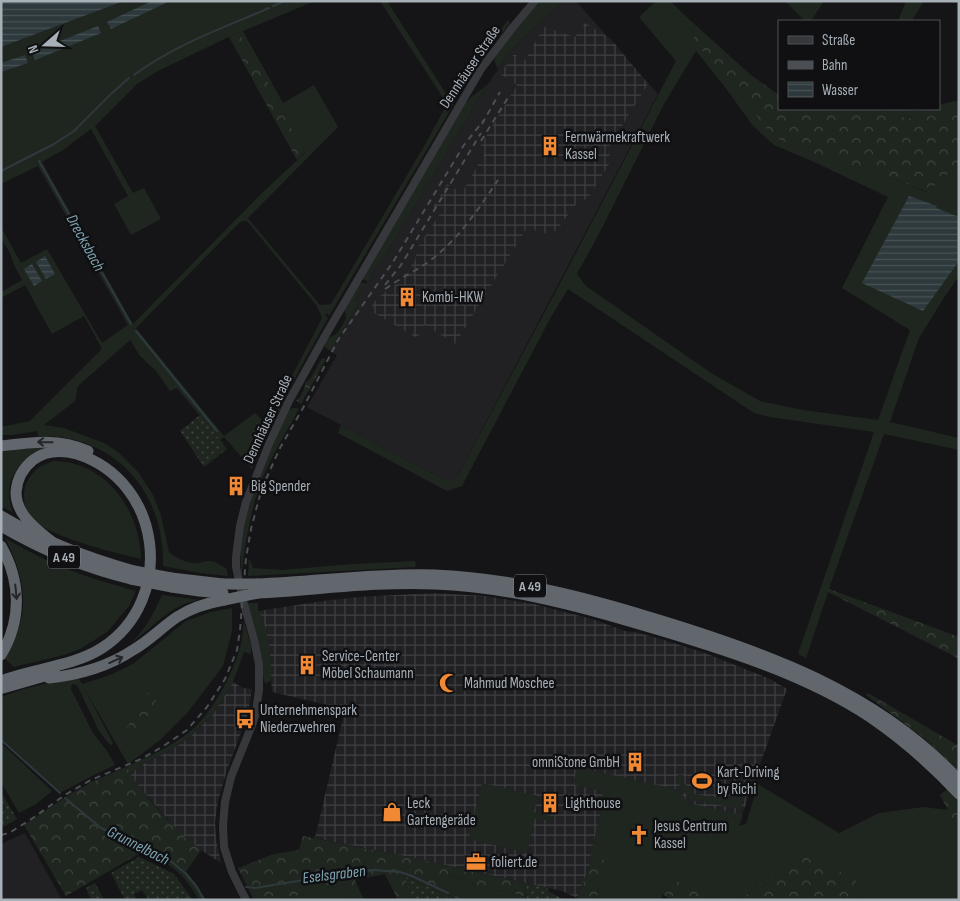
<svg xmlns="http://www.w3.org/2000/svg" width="960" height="901" font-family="'Sofia Sans Condensed',sans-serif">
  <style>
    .built { fill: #212124 }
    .industrial { fill: url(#industrial-grid) }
    .grass { fill: #1f261f; fill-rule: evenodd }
    .forest { fill: url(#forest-crowns) }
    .garden { fill: url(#garden-dots) }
    .water { fill: url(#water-rules) }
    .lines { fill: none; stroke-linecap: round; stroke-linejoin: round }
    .stream { stroke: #2d393c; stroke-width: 2 }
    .minor { stroke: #36383c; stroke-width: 8 }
    .highway { stroke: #62676d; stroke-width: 11 }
    .rail { stroke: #4b4e53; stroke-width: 2; stroke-dasharray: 6 5; stroke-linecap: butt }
    .highway-bridge { stroke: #62676d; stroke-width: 11 }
    .oneway { stroke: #242629 }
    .labels { text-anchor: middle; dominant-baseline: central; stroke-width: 5; stroke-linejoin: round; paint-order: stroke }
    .shield { fill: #101012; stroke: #7a7f86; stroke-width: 1 }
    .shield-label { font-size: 14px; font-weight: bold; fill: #a7afb7 }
    .street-label { font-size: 15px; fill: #a7afb7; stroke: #101012 }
    .poi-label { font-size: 15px; fill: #a7afb7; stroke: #101012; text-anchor: start }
    .water-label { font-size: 16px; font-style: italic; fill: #7ea4b1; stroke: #101012 }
  </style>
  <defs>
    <pattern id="industrial-grid" width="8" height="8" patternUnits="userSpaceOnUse" patternTransform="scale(1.25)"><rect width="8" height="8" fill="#212124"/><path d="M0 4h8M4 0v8" fill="none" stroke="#3e3f42"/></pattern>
    <pattern id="forest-crowns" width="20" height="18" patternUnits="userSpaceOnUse" patternTransform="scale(1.25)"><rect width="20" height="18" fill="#1f261f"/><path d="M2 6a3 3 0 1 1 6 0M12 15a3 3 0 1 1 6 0" fill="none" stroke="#3d433d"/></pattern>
    <pattern id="garden-dots" width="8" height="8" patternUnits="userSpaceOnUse" patternTransform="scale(1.25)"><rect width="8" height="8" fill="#1f261f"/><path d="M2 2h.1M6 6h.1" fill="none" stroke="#3d433d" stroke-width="1.8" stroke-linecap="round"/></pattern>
    <pattern id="water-rules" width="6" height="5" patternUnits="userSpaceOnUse" patternTransform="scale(1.25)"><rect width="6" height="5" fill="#2d393c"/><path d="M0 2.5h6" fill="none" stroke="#495356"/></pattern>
  </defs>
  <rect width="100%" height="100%" fill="#151517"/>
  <g class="built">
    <path d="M563,1H576L658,94L457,477L450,480H444L307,407L337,355L330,351L359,303L355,302L375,268L378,267L487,85L514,47Z"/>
    <path d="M25,833L62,900H1V844Z"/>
  </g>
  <g class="industrial">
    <path d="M585,23L611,39L648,84L607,150L611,158L610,163L588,198L576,204L556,231L541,234L528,226L455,344L425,325L417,338L369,310L377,298L398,283L415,260L418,247L441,212L433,207L447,184L462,193L484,154L478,150L517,85L500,74L513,55H516L525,60L544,27L575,37Z"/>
    <path d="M434,593L485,596L534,604L592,619L625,631L639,633L667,641L705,653L770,679L787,689L726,859L715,900L592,859L577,898L562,891L409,857L315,838L345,709L272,692L270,660L268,641L258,611L323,601L359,597Z"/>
    <path d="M233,682L243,688L252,689L248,714L227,770L218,801L215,822L216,837L221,863L201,850L181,834L138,786L129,773L142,767L143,764L171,750L191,736L213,714Z"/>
  </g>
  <g class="grass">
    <path d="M124,1H315L243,31L283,103L314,85L338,127L248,218L320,305L331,304L426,143L447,104L380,1H387L450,100L473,63L508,20L510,23L476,66L329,316L327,313L325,315L328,318L298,372L252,469L224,437L220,440L177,388L170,391L156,371L140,356L130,340L78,386L75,401L44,425L64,428L104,443L118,452L139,473L153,495L161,515L169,552C176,559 190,564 199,563C204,562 207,560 211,561C217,562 221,566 226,568L228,576L200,573L163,566C165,491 114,434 38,436L37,431L12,435H1V426H6L30,421L102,349L84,316L52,334L25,285L1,298V292L22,280L15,267L9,251L1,239V227L21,263L47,249L102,343L128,325L38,166L1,184V47ZM239,32L281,105L279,107L305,153L261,194L133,324L42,162L63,150L91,129L128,196L114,204L131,235L161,219L144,188L133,193L95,126L137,84L158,71ZM243,221H247L317,306L322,318L295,370L270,419L265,423L255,413L224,436L136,328L239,223Z"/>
    <path d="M540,1H563L514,47L498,69C496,66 494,62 495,58C496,49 532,10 540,1Z"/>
    <path d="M656,1H670L693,23L694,40L720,70L804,149L822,158L876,172L927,192L945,176L959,168V276L945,296L919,338L890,422L959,438V450L884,434L829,589L806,658L798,654L874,432L770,417L754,413L568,289L551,317L462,486L447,491L338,433L341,425L444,480H450L457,477L556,291L676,61L639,17ZM696,51L725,87L753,126L774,145L814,162L888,197L842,288L910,330L878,420L803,410L760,401L711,373L586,286L577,274L600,232L664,104Z"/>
    <path d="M785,1H824L811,21H805Z"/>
    <path d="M906,1H924L913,19L915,21H898Z"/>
    <path d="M487,85L378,267L375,268L368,281L364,280L363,277L463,106L471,97Z"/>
    <path d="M955,101L959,102V113C945,110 933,118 919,118C905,119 891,113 877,109H911L910,111C920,111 929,109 939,109V105Z"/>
    <path d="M363,283L366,284L355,301L359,303L330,351L325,347C324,335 332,339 337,333C341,329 343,323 346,318L344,309L358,284Z"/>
    <path d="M293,408H296L299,409C285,434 270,458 260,485C250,513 245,543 242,573H241L240,542L243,527L249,502L273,445L289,410Z"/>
    <path d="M28,448H45C23,456 5,477 10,502C10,506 12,510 13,513L1,506V452Z"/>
    <path d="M53,461C106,461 140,510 141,559C113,552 52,538 32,519C25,511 24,504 24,494C24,484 31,474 39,467C43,465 49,463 53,461Z"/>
    <path d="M5,538C34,555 63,569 95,579C108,583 122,587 136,591L129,606L107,632L80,649L64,655L14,667L5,659C11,648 17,636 20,624C29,596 18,562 5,538Z"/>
    <path d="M249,558L253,568L282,570L352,564L415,561L416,567L248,576Z"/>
    <path d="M162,595L200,600C168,605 156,626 132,642C147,627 154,613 162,595Z"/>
    <path d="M247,603H258V611C268,621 272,665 271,680L266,684L264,681L258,637Z"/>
    <path d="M232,608V631L223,666L188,712L160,740L128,764L84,688L113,743L112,745H110L99,731L77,685L72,684L71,689L93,733L107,751L115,765L90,777L60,793L1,740V697C26,687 52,682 78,677L82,684L110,675L133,664L186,621L211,612Z"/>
    <path d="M243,619L251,645V654L244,652L233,682L213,714L191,736L171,750L143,764L142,767L129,773L126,767C147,757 168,748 187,734C214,714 247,653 243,619Z"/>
    <path d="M1,743L52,791L36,804L19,813L1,782Z"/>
    <path d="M577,767L679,790L688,803L743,815L739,826L746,824L758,784L839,833L879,813L923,807L948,810L959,831V900H858L859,894L779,868L744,897L742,900H715L700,893L663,894L661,900H596L607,860L592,859L590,857L604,797L600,791L575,785L574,781Z"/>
    <path d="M678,775H683L684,783L695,794L730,800L739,780L750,784L741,808H736L690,800L676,780Z"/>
    <path d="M482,783L538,796L534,812L551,816L550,821L535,818L527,853L473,840L469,837Z"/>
    <path d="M143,848L172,862L185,873L186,871L198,886L206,900H199C192,888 184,876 173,868C164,861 152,857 141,852Z"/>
    <path d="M449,875L467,881L484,889L505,891L526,897L527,900H451L437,891Z"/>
    <path d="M346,884L353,900H284L286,898L328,889Z"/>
  </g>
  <g class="forest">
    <path d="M693,23L751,75L779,95V109H877L907,118H922L951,111L959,113V168L945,176L928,192L876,172L822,158L804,149L774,137L694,40Z"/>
    <path d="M239,32L281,105L279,107L305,152L297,160L229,37Z"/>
    <path d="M322,358L326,359L301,404L296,401L300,397L304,389L306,382L310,379Z"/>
    <path d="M829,589L959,637V660L954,656L828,592Z"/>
    <path d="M149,690L158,697L139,732L127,728Z"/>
    <path d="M868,693L959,746V771L924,738L866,695Z"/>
    <path d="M126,767C145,799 172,826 201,850L185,873L172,862L143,848L140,853L66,896L24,825L67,796L92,782Z"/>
    <path d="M959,780V831L940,795Z"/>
    <path d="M303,836L409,857L525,883L526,897L505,891L484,889L467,881L450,875L437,891L405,876L413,900H398L385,874L355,880L364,900H353L346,884L328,889L286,898L284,900H254L238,868L274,854L299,850Z"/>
    <path d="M805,856L855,878L859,894L858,900H742L744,897L779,868Z"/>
    <path d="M592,859L607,860L596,900H579L577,898Z"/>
    <path d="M674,880L715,900H670L663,894Z"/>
  </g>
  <g class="garden">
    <path d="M200,415L227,449L204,467L180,431Z"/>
    <path d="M1,792L17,819L1,828Z"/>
    <path d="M139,857L174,874L193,900H149L142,890L134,894L137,900H125L111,873Z"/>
    <path d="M404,876L437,891L451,900H436L435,898L431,900H413Z"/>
    <path d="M95,883L104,900H91L86,888Z"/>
    <path d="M525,883L548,888L549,892L565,900H527Z"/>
  </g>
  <g class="water">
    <path d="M1,1H124L1,47Z"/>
    <path d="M152,1H170L111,29L107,22Z"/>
    <path d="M98,26L101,33L35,60L32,52Z"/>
    <path d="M25,55L28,63L1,72V63Z"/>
    <path d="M909,196L937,206L936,208L959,217V261L923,311L862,283Z"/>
    <path d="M45,256L55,274L46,279L36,262Z"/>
    <path d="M32,264L42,281L34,286L24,269Z"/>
  </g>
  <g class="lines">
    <g class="stream">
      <path d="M273,6L285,1"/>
      <path d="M134,75C174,45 223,28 269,8"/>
      <path d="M39,161L131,324"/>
      <path d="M1,171L54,144L74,131L112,93L129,78"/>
      <path d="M136,331L217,431"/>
      <path d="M1,740L60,793"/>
      <path d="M65,798L101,828L172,862L185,873L196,886L204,900"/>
      <path d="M246,887L255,888L298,881L345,871L357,872L374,870L400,872L412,876L448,893"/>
      <path d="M456,897L461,900"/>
    </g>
    <path class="minor" d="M246,900L232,872L224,847L223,826L225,802L231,777L252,725L256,712L259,690V664L254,639L244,604L236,567V557L240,526L246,502L269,444L289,401L325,336L481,69L513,27L535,1"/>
    <g class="highway">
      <path d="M1,446C32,442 59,438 88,451"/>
      <path d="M1,516C43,541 87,558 134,571"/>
      <path d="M1,526C42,550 86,568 131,579"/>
      <path d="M1,546C21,581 22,620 1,655"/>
      <path d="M171,578L223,584"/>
      <path d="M257,584C316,582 375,573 434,575C509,578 581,596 652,618C765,652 877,692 959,780"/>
      <path d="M172,587L199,591L223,593"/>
      <path d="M258,593C317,590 376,581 435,584C508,587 577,605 646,626C721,648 805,674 870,717C902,739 932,765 959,794"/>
      <path d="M49,678C78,675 109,666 133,650C149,641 162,627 177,617C191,608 207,603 224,600"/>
      <path d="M1,681C34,668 72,667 102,648C177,599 162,481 77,454C62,450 46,450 33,460C23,468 17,479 16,492C16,515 36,529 52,542"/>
      <path d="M3,688L55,673"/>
    </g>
    <g class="rail">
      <path d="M482,124L500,92"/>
      <path d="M481,141L509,96"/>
      <path d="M385,285L401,265L481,133"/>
      <path d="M385,289C399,279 414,272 428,262C457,241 478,210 498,180"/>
      <path d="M1,835L9,833L30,820L65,795L91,780L141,759L162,747L187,730L207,707L225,679L237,650L240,630L246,558L251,529L257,506L262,488L280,448L303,408L338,340L393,262L464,145L484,120"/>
    </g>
    <g class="highway-bridge">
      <path d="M134,571L171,578"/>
      <path d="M131,579L172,587"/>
      <path d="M223,584H257"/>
      <path d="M224,600L258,593"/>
    </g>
  </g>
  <defs><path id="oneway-shaft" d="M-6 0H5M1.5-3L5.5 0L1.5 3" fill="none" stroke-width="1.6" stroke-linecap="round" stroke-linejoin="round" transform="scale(1.25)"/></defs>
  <g class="oneway">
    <use href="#oneway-shaft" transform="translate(45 442) rotate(-179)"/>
    <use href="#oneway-shaft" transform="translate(16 592) rotate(84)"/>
    <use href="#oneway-shaft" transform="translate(116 660) rotate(-24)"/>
  </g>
  <defs>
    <symbol id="building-bare" viewBox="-9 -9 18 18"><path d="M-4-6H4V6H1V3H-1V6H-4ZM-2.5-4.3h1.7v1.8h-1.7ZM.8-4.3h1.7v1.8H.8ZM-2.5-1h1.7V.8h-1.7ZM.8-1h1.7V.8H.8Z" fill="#f08834" stroke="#101012" stroke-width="2.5" paint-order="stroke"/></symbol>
    <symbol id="mosque-bare" viewBox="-9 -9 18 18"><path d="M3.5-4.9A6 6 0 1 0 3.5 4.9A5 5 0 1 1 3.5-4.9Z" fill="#f08834" stroke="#101012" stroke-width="2.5" paint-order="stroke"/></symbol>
    <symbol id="bus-bare" viewBox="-9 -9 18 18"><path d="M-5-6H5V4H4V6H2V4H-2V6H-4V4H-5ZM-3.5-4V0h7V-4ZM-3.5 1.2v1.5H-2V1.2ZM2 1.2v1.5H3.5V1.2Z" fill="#f08834" stroke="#101012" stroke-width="2.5" paint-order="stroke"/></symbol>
    <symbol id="stadium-bare" viewBox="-9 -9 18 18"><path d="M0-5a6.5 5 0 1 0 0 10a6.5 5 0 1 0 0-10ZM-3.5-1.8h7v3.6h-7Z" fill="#f08834" stroke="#101012" stroke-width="2.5" paint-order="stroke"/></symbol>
    <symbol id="shop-bare" viewBox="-9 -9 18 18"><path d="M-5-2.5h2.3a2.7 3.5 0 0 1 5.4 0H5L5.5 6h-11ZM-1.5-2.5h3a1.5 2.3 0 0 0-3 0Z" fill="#f08834" stroke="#101012" stroke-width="2.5" paint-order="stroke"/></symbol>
    <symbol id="church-bare" viewBox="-9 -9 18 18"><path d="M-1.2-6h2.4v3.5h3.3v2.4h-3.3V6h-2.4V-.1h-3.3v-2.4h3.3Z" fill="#f08834" stroke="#101012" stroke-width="2.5" paint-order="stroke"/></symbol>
    <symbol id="office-bare" viewBox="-9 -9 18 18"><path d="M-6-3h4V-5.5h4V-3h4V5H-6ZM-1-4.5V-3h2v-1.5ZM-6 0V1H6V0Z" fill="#f08834" stroke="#101012" stroke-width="2.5" paint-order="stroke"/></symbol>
  </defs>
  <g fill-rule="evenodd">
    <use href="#building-bare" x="536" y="132" width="28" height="28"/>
    <use href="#building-bare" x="393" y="283" width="28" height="28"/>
    <use href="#building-bare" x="222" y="472" width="28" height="28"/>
    <use href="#building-bare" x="293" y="651" width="28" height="28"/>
    <use href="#mosque-bare" x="435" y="669" width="28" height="28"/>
    <use href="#bus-bare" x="231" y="705" width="28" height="28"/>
    <use href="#building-bare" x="621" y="748" width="28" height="28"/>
    <use href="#stadium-bare" x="688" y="767" width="28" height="28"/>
    <use href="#building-bare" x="536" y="789" width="28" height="28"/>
    <use href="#shop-bare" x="378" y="798" width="28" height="28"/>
    <use href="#church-bare" x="625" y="821" width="28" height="28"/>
    <use href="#office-bare" x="462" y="848" width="28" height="28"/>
  </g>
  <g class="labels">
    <g class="shield">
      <rect x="48" y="545.5" width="32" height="23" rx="4"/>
      <rect x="514" y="574.5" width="32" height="23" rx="4"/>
    </g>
    <g class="shield-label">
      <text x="64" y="557">A 49</text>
      <text x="530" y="586">A 49</text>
    </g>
    <g class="street-label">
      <text transform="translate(470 67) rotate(-56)">Dennhäuser Straße</text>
      <text transform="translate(268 419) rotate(-65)">Dennhäuser Straße</text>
    </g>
    <g class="poi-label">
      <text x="565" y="137">Fernwärmekraftwerk<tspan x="565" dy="17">Kassel</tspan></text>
      <text x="422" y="297">Kombi-HKW</text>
      <text x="251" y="486">Big Spender</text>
      <text x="322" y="656">Service-Center<tspan x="322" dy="17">Möbel Schaumann</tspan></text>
      <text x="464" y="683">Mahmud Moschee</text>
      <text x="260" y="710">Unternehmenspark<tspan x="260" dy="17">Niederzwehren</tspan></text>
      <text x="620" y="762" text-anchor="end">omniStone GmbH</text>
      <text x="717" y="772">Kart-Driving<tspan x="717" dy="17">by Richi</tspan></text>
      <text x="407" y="803">Leck<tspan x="407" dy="17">Gartengeräde</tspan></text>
      <text x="565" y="803">Lighthouse</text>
      <text x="654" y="826">Jesus Centrum<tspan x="654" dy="17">Kassel</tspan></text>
      <text x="491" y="862">foliert.de</text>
    </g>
    <g class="water-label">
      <text transform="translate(85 243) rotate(61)">Drecksbach</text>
      <text transform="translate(138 846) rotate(27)">Grunnelbach</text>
      <text transform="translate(334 875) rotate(-7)">Eselsgraben</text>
    </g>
  </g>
  <rect width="960" height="901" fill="none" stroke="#a7afb7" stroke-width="5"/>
  <rect x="778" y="20" width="162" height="90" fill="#101012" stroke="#4c5054"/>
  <rect x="788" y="36" width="25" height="8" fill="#36383c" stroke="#4c5054"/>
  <text x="822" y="45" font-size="15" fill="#a7afb7">Straße</text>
  <rect x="788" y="61" width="25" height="8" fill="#4b4e53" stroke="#4c5054"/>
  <text x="822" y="70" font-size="15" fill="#a7afb7">Bahn</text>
  <rect x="788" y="82" width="25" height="15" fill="url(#water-rules)" stroke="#4c5054"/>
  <text x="822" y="95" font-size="15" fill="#a7afb7">Wasser</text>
  <g transform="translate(45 45) rotate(250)" stroke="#101012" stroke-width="4" paint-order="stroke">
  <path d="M0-4L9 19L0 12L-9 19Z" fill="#a7afb7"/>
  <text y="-8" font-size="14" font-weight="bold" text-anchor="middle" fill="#a7afb7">N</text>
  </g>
</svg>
